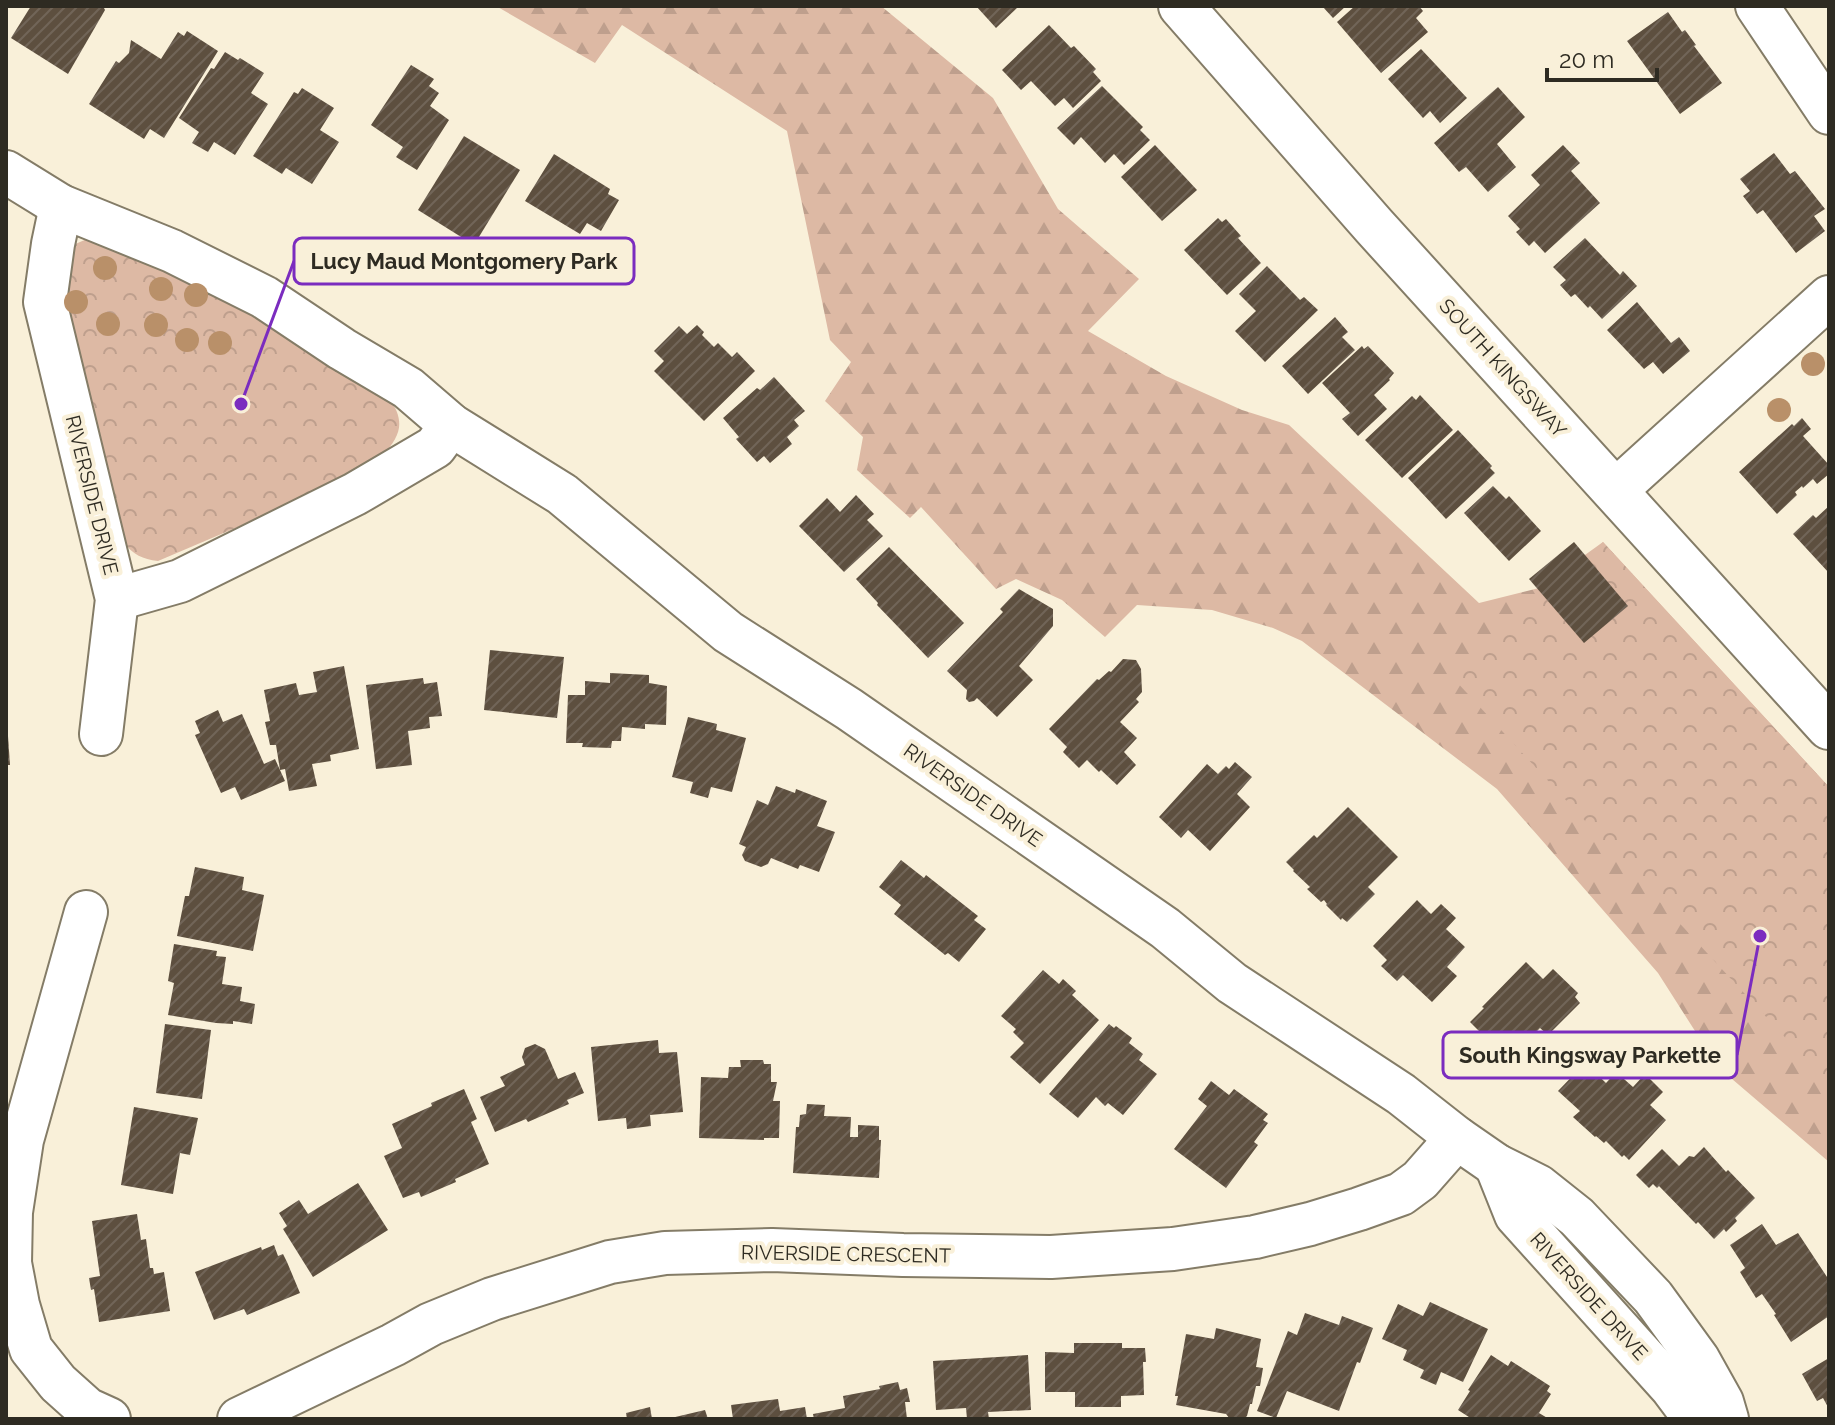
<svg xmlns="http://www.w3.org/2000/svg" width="1835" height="1425" font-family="Raleway,sans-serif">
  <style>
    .forest { fill: url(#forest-firs) }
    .park { fill: url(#park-crowns) }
    .building { fill: url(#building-hatch) }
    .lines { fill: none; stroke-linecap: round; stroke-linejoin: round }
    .street-casing { stroke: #847c67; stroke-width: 46 }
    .secondary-casing { stroke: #847c67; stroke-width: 48 }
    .street { stroke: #fff; stroke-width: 42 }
    .secondary { stroke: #fff; stroke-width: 44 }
    .tree { fill: #b99069 }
    .labels { text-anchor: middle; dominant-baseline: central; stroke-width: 8; stroke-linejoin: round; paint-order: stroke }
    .street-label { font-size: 20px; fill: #2e2b22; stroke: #f9f0d9 }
    .leader { fill: none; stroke: #7b2cbf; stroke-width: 3 }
    .callout-dot { fill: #7b2cbf; stroke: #f9f0d9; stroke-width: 3 }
    .callout { fill: #f9f0d9; stroke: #7b2cbf; stroke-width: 3 }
    .callout-label { font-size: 22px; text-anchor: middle; font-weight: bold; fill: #2e2b22 }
  </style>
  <defs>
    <pattern id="forest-firs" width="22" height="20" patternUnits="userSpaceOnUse" patternTransform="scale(2)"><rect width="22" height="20" fill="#ddb9a4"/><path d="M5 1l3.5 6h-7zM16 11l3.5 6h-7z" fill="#be9f8d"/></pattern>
    <pattern id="park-crowns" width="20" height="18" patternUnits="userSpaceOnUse" patternTransform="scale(2)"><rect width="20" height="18" fill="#ddb9a4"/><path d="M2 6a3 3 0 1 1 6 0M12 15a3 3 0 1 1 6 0" fill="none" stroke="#be9f8d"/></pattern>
    <pattern id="building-hatch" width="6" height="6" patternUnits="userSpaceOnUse" patternTransform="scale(2)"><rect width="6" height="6" fill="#5d4f3f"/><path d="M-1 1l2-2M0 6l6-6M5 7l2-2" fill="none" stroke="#716558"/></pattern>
  </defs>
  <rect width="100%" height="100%" fill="#f9f0d9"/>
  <path class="forest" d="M496,6H881L993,98L1058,209L1139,279L1088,331L1166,376L1242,410L1289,425L1479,603L1539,588L1603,542L1829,787V1162L1718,1067L1658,973L1497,789L1302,641L1273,628L1212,610L1137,605L1105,637L1062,600L1016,579L996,589L921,507L910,518L857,470L863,437L825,401L851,362L830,340L787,131L622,25L595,63Z"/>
  <g class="park">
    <path d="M87,239L199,276L389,397C405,422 402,434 382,456L271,513L158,561C142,559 134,555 123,542L58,273L73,245Z"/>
    <path d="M1603,542L1829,787V1085L1454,679Z"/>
  </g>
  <g class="building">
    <path d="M31,6H103L105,10L68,74L11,38Z"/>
    <path d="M976,6H1019L996,28Z"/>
    <path d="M1322,6H1346L1333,18Z"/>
    <path d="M1355,6H1419L1423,11L1416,18L1428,32L1381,73L1337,22Z"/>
    <path d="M1668,12L1682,32L1685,30L1696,45L1694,46L1722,83L1680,114L1627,41Z"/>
    <path d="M1049,25L1071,48L1074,46L1096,69L1093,72L1101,81L1073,108L1064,98L1055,106L1031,81L1021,90L1002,70Z"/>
    <path d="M187,31L218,51L164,138L150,129L144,139L89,104L116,61L119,63L129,53L131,40L161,59L178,32L184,36Z"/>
    <path d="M1421,49L1467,98L1440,123L1430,111L1423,118L1388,79Z"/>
    <path d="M225,52L238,60L240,58L264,73L251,93L268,104L235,155L214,142L208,152L192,143L199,132L179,118L211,68L214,69Z"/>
    <path d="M411,65L434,79L429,86L439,93L430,106L449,120L417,170L396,157L403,147L371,125Z"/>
    <path d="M1102,86L1143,127L1140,130L1150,140L1124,165L1114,154L1105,163L1081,137L1074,145L1057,128Z"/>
    <path d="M1498,87L1525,117L1497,144L1516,167L1488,192L1466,167L1459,172L1434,143Z"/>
    <path d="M302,88L334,108L320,130L339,142L312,184L286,168L282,174L253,156L294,92L298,94Z"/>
    <path d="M464,136L520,170L474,245L418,210Z"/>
    <path d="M1155,145L1197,190L1162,221L1121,177Z"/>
    <path d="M1563,145L1580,163L1571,171L1600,203L1545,253L1534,241L1529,246L1516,232L1520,229L1508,216L1540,185L1531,175Z"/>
    <path d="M1774,153L1790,174L1795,171L1825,209L1814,216L1825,231L1796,253L1763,210L1757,214L1743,196L1750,191L1740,179Z"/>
    <path d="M554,154L610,189L608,194L619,200L601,231L587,223L580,234L525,201Z"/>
    <path d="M1218,218L1222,222L1226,219L1241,236L1238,238L1261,263L1227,295L1184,250Z"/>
    <path d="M1585,238L1620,275L1623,271L1637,286L1602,319L1590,306L1588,308L1575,294L1571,297L1560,285L1566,280L1553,267Z"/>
    <path d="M1267,266L1300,300L1304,297L1318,310L1265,362L1235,331L1256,311L1239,294Z"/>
    <path d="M1637,302L1671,343L1679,337L1690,351L1663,374L1653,362L1644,369L1607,330Z"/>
    <path d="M1335,317L1348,332L1342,337L1355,350L1308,394L1282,366Z"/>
    <path d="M697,325L704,332L702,335L714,347L718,343L732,357L737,352L755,371L704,421L654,371L664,361L654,351L679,326L687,334Z"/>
    <path d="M1362,346L1364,349L1368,346L1394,373L1389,379L1390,380L1374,395L1387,409L1358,436L1342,419L1350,413L1322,383Z"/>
    <path d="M774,377L805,411L794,420L799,426L787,437L792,444L770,463L764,456L757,462L736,439L739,437L723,418L757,388L760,390Z"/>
    <path d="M1420,395L1453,430L1402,478L1365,440L1412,396L1416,400Z"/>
    <path d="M1802,418L1811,429L1803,436L1829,465V474L1817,484L1813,479L1803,488L1802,486L1795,492L1797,495L1777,514L1739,472L1792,424L1794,426Z"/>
    <path d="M1458,430L1492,466L1490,468L1495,473L1446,519L1408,478Z"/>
    <path d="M1493,486L1506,499L1509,496L1541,531L1509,561L1464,513Z"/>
    <path d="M856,495L874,514L867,520L883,536L844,572L799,526L827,498L840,512Z"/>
    <path d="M1829,506V573L1793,534L1813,515L1816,518Z"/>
    <path d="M1574,542L1628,606L1584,643L1529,579Z"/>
    <path d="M889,547L964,623L928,658L877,605L878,603L856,579Z"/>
    <path d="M1019,589L1053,609V626L1019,666L1033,680L997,717L977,698L974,701L969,702L966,699L967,690L947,671L1003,612L1000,609Z"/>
    <path d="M490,650L564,657L557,718L484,710Z"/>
    <path d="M1123,659L1136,660L1141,669L1142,692L1136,699L1139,702L1120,722L1137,738L1124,752L1136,765L1117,785L1101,770L1099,772L1087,760L1079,768L1063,752L1067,747L1049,729L1097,679L1099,680L1109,671L1111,672Z"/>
    <path d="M344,666L359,749L330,755L331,761L312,764L317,786L289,791L285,769L280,770L276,745H270L265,722L270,721L264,690L296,683L299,695L317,692L313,672Z"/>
    <path d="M610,673L649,675V683L667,686L666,725L645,724V729L622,727L621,741H612L611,748L582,747L583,743H566L568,695H585V681L610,683Z"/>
    <path d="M423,678L424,684L437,682L442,716L429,717L430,728L408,731L412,765L376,769L366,685Z"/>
    <path d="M218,710L223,722L242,714L264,764L275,759L285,781L241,800L235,787L221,793L195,735L200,733L195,721Z"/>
    <path d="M688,717L717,724L716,730L746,738L732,792L711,787L708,798L690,793L693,782L672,777Z"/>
    <path d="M6,736H8L10,765H6Z"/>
    <path d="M1235,762L1252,777L1237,794L1250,807L1210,851L1188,830L1181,838L1159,817L1207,764L1218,774L1226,766L1229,769Z"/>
    <path d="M776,786L795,793L796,789L827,801L817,826L835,832L819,872L800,865L798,869L771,858L768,864L761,867L745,861L742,855L746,847L739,844L757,800L768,805Z"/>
    <path d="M1348,807L1398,857L1368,887L1375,894L1347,922L1342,918L1341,920L1326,905L1327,904L1324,900L1321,902L1307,889L1310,887L1293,871L1294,870L1286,862L1314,835L1317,838Z"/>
    <path d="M901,860L924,878L926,875L978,916L974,920L986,929L959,962L948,953L945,955L894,914L901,905L879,887Z"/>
    <path d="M195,867L244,877L242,890L264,895L253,951L177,936L185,896H189Z"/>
    <path d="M1417,900L1431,914L1441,904L1456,918L1446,929L1465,947L1447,967L1457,976L1432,1002L1403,975L1397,981L1381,966L1387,960L1373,946Z"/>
    <path d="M174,944L217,951L216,956L226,957L222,984L242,987L240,1001L255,1004L252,1024L233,1021V1024L216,1023L168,1015L174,983L168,981Z"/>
    <path d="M1526,962L1543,979L1553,969L1578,993L1575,997L1580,1003L1548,1035L1540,1028L1508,1061L1502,1055L1492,1065L1487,1060L1485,1062L1472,1051L1475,1048L1469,1041L1479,1031L1470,1022L1484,1008L1482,1007Z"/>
    <path d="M1043,970L1059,984L1063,979L1076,991L1072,995L1099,1020L1040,1084L1010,1057L1024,1043L1013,1032L1016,1029L1001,1016Z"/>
    <path d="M165,1024L211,1030L202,1099L156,1093Z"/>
    <path d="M1109,1024L1114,1028L1116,1026L1132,1038L1129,1043L1143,1054L1139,1060L1157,1074L1123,1115L1108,1103L1105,1106L1096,1097L1078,1118L1049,1094Z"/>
    <path d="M658,1040L659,1053L677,1052L683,1112L650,1115L651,1126L627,1129L626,1118L598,1121L591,1047Z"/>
    <path d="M535,1044L545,1049L558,1079L575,1072L584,1093L567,1100L569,1104L528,1122L526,1119L495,1132L480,1097L505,1086L500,1077L525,1065L522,1057L525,1048Z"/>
    <path d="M740,1060H763L764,1064H771V1082H777L773,1101H780L779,1138H764V1140L699,1138L701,1077L728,1078L729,1067H741Z"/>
    <path d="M1585,1063L1606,1083L1616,1072L1633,1087L1645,1074L1663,1092L1650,1105L1666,1120L1629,1160L1624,1155L1622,1157L1606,1141L1604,1143L1596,1136L1595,1137L1574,1118L1573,1117L1580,1111L1558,1091Z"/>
    <path d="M1211,1081L1229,1095L1234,1089L1268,1114L1263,1120L1268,1123L1254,1142L1258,1145L1226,1188L1174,1149L1207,1106L1198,1099Z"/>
    <path d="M464,1089L477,1119L471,1122L489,1164L455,1179L456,1182L421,1197L419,1192L403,1198L384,1156L402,1148L392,1124L432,1106L431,1103Z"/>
    <path d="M807,1104L825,1105L824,1116L851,1117L850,1137H858V1125L879,1126V1140H881L879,1178L793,1173L796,1127H799L800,1115L806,1114Z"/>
    <path d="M134,1107L198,1118L190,1155L180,1153L173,1194L121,1185Z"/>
    <path d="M1704,1147L1726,1172L1728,1170L1755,1198L1735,1218L1737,1221L1726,1232L1724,1229L1714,1239L1698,1222L1696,1224L1659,1186L1657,1188L1653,1184L1649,1188L1636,1175L1662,1149L1679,1166L1689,1156L1694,1157Z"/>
    <path d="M358,1183L388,1230L313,1277L283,1229L287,1226L279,1213L299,1200L308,1214Z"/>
    <path d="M137,1214L141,1240L146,1239L150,1268H153L154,1274L164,1272L170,1311L99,1322L94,1289L91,1290L89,1278L100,1276L92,1221Z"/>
    <path d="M1762,1224L1776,1245L1798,1233L1829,1280V1316L1791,1342L1774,1315L1776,1314L1762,1294L1756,1298L1740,1272L1745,1268L1730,1245Z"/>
    <path d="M274,1245L278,1256L283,1254L287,1262L300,1293L247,1315L244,1309L214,1320L195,1272L261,1247L262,1250Z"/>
    <path d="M1430,1302L1488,1329L1463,1382L1441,1372L1436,1385L1420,1378L1424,1370L1403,1360L1407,1350L1382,1339L1398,1304L1423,1316Z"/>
    <path d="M1305,1313L1339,1325L1342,1316L1373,1328L1360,1363L1357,1362L1339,1411L1287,1391L1276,1418L1257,1411L1288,1331L1297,1335Z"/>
    <path d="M1216,1328L1261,1339L1256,1367L1263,1368L1260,1386H1256L1252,1404H1250L1247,1416L1244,1419H1230L1226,1414L1176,1405L1178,1396H1175L1186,1334L1214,1339Z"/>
    <path d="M1074,1343H1122V1348H1145L1146,1362H1143L1144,1395L1121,1396V1407H1075V1392H1045V1352L1074,1353Z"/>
    <path d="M1028,1355L1031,1410L988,1412L989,1419H967L966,1408L936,1410L933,1361Z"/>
    <path d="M1491,1355L1508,1366L1511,1361L1550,1386L1547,1391L1551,1394L1539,1413L1549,1419H1472L1458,1410L1470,1391L1468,1390Z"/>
    <path d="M1829,1358V1409L1823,1398L1817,1401L1802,1374Z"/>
    <path d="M898,1382L900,1390L907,1388L910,1402H905L907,1419H814L813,1414L845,1408L843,1396L880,1389L879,1386Z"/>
    <path d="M778,1399L780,1411L805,1407L807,1419H733L731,1405Z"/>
    <path d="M650,1407L652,1419H627L626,1413Z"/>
    <path d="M705,1410L708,1419H671V1418Z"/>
  </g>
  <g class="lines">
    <defs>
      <g id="street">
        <path d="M1757,6L1829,113"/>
        <path d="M6,172L61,206L172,251L264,297L342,349L408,388L451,425L562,494L728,632L849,709L1165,928L1232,983L1401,1094L1457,1138L1496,1165L1538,1186L1577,1217L1653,1297L1698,1359L1722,1402L1727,1419"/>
        <path d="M61,206L53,244L45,302L117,599L101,734"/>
        <path d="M1615,491L1829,297"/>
        <path d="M117,599L180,581L355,494L435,447L451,425"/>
        <path d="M86,912L22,1140L11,1212L10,1263L18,1305L31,1349L58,1383L87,1409L109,1419"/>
        <path d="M1496,1165L1516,1215L1671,1387L1695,1419"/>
        <path d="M239,1419L393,1345L431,1324L492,1299L610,1262L665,1253L772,1250L903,1255L1051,1257L1173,1249L1255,1237L1310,1224L1359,1209L1401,1194L1420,1180L1457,1138"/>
      </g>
      <path id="secondary" d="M1181,6L1374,226L1829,727"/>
    </defs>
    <use href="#street" class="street-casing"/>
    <use href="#secondary" class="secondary-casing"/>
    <use href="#street" class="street"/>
    <use href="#secondary" class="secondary"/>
  </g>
  <g class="tree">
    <circle cx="105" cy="268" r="12"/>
    <circle cx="161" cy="289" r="12"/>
    <circle cx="196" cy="295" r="12"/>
    <circle cx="76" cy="302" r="12"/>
    <circle cx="108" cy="324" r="12"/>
    <circle cx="156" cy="325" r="12"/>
    <circle cx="187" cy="340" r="12"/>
    <circle cx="220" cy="343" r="12"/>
    <circle cx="1813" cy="364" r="12"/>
    <circle cx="1779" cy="410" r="12"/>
  </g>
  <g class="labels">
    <g class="street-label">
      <text transform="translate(1503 368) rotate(48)">SOUTH KINGSWAY</text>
      <text transform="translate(92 495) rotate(76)">RIVERSIDE DRIVE</text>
      <text transform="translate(973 795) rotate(35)">RIVERSIDE DRIVE</text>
      <text transform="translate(846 1254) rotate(1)">RIVERSIDE CRESCENT</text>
      <text transform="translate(1589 1296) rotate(48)">RIVERSIDE DRIVE</text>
    </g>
  </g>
  <path class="leader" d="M241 404L294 261M1760 936L1737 1055"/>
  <g class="callout-dot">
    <circle cx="241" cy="404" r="8"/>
    <circle cx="1760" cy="936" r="8"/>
  </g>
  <g class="callout">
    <rect x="294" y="238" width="340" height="46" rx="8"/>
    <rect x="1443" y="1032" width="294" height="46" rx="8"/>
  </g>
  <g class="callout-label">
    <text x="464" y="269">Lucy Maud Montgomery Park</text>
    <text x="1590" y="1063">South Kingsway Parkette</text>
  </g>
  <rect width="1835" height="1425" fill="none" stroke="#2e2b22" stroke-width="16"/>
  <path d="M1547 68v12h110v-12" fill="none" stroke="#2e2b22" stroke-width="4"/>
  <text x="1559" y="68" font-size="24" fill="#2e2b22" stroke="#f9f0d9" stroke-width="6" paint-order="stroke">20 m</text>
</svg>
